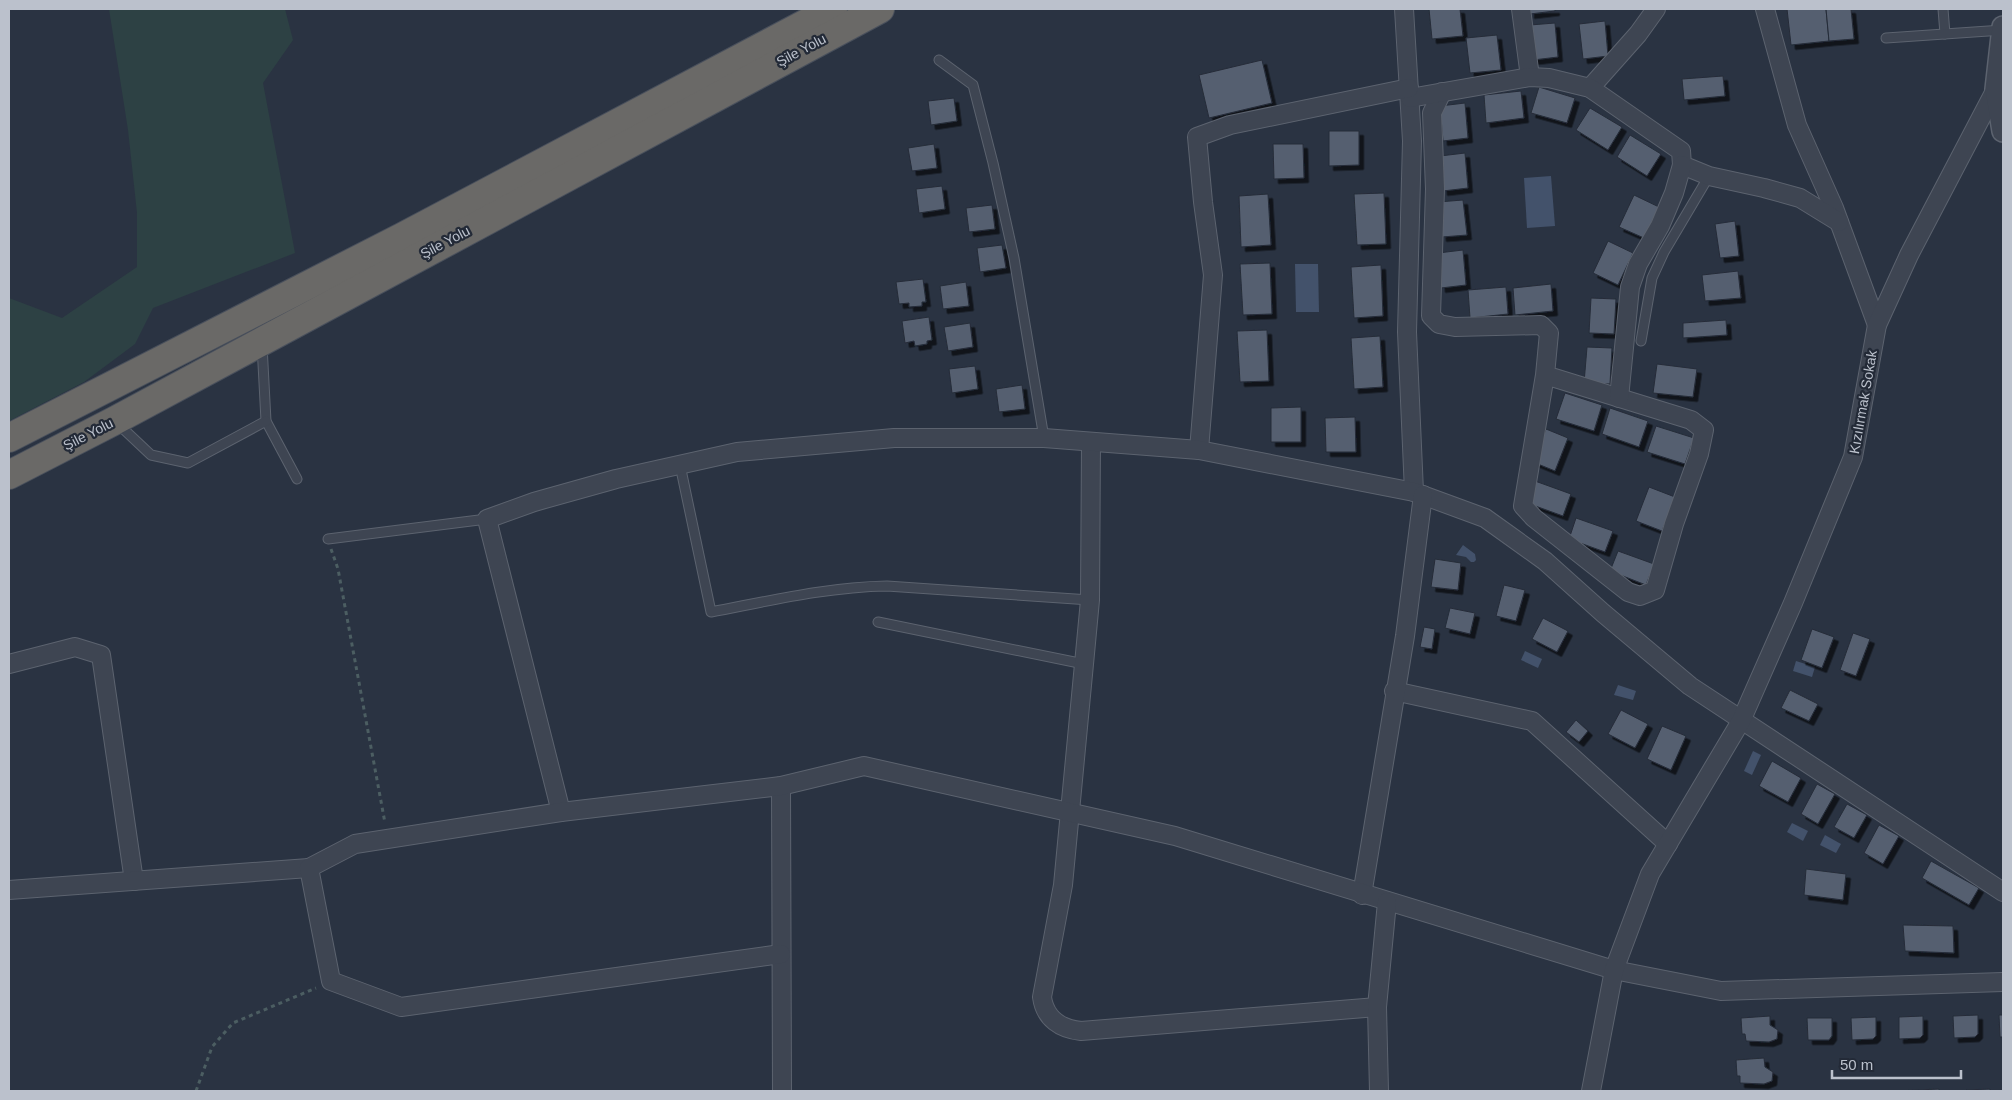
<svg xmlns="http://www.w3.org/2000/svg" width="2012" height="1100" font-family="Arial,sans-serif">
  <style>
    .green { fill: #2d4144 }
    .water { fill: #43526b }
    .building { fill: #555f6f; stroke: #252c39; filter: url(#shadow) }
    .lines { fill: none; stroke-linecap: round; stroke-linejoin: round }
    .service-casing { stroke: #5c636f; stroke-width: 11 }
    .minor-casing { stroke: #5c636f; stroke-width: 20 }
    .tertiary-casing { stroke: #5c636f; stroke-width: 24 }
    .trunk-casing { stroke: #49505c; stroke-width: 30 }
    .path { stroke: #4c5e62; stroke-width: 3; stroke-dasharray: 4 4; stroke-linecap: butt }
    .service { stroke: #3e4552; stroke-width: 9 }
    .minor { stroke: #3e4552; stroke-width: 18 }
    .tertiary { stroke: #3e4552; stroke-width: 21 }
    .trunk { stroke: #6a6967; stroke-width: 28 }
    .labels { text-anchor: middle; dominant-baseline: central; stroke-width: 4.5; stroke-linejoin: round; paint-order: stroke }
    .street-label { font-size: 14px; fill: #bbc1cc; stroke: #232a37 }
  </style>
  <defs>
    <filter id="shadow"><feDropShadow dx="4.5" dy="4.5" stdDeviation="0" flood-color="#0009"/></filter>
  </defs>
  <rect width="100%" height="100%" fill="#2a3342"/>
  <path class="green" d="M109,9H285L293,40L263,83L295,253L153,308L135,344L84,382L9,421V298L62,318L137,267V213L128,130Z"/>
  <g class="water">
    <path d="M1551,176L1555,226L1527,228L1524,178Z"/>
    <path d="M1295,264H1318L1319,312H1296Z"/>
    <path d="M1463,545L1475,554L1476,560L1474,562H1471L1466,557L1456,555Z"/>
    <path d="M1525,651L1542,659L1538,668L1521,660Z"/>
    <path d="M1796,661L1815,667L1812,677L1793,671Z"/>
    <path d="M1618,685L1636,691L1633,700L1614,695Z"/>
    <path d="M1753,751L1761,755L1752,775L1744,771Z"/>
    <path d="M1792,823L1808,831L1803,841L1787,832Z"/>
    <path d="M1825,835L1841,844L1836,853L1820,845Z"/>
  </g>
  <g class="building">
    <path d="M1429,9H1460L1463,36L1432,39Z"/>
    <path d="M1530,9H1555V11L1530,14Z"/>
    <path d="M1787,9H1826L1829,41L1791,45Z"/>
    <path d="M1826,9H1851L1854,39L1829,41Z"/>
    <path d="M1605,21L1608,56L1583,59L1579,24Z"/>
    <path d="M1555,23L1558,57L1533,60L1530,25Z"/>
    <path d="M1497,35L1501,70L1470,73L1466,38Z"/>
    <path d="M1262,60L1272,103L1209,118L1199,75Z"/>
    <path d="M1723,76L1725,96L1684,100L1682,79Z"/>
    <path d="M1539,87L1575,98L1567,123L1531,113Z"/>
    <path d="M1521,91L1524,118L1486,123L1484,95Z"/>
    <path d="M954,98L957,121L931,125L928,101Z"/>
    <path d="M1465,103L1468,138L1443,141L1440,106Z"/>
    <path d="M1590,108L1622,127L1608,150L1576,130Z"/>
    <path d="M1329,131H1359V165L1329,166Z"/>
    <path d="M1630,135L1661,154L1647,176L1617,157Z"/>
    <path d="M934,144L937,168L912,171L908,148Z"/>
    <path d="M1273,144H1303L1304,178L1274,179Z"/>
    <path d="M1465,153L1468,188L1443,191L1440,156Z"/>
    <path d="M942,186L945,209L919,213L916,189Z"/>
    <path d="M1384,193L1386,244L1357,245L1354,194Z"/>
    <path d="M1268,194L1271,245L1241,247L1239,196Z"/>
    <path d="M1634,195L1659,207L1644,238L1619,227Z"/>
    <path d="M1463,200L1467,235L1442,237L1438,202Z"/>
    <path d="M992,205L995,229L969,232L966,208Z"/>
    <path d="M1735,221L1739,256L1720,258L1715,224Z"/>
    <path d="M1608,241L1633,253L1618,285L1593,273Z"/>
    <path d="M1002,245L1006,268L980,272L977,248Z"/>
    <path d="M1463,250L1466,285L1441,288L1438,253Z"/>
    <path d="M1270,263L1272,314L1243,315L1240,264Z"/>
    <path d="M1381,265L1383,316L1354,318L1351,267Z"/>
    <path d="M1738,271L1741,298L1705,301L1702,275Z"/>
    <path d="M923,279L926,302H922V306L909,307V303L899,304L896,282Z"/>
    <path d="M966,282L969,306L943,309L940,286Z"/>
    <path d="M1551,284L1553,311L1515,315L1513,288Z"/>
    <path d="M1506,287L1508,314L1470,318L1468,290Z"/>
    <path d="M1591,298L1616,299L1614,334L1589,333Z"/>
    <path d="M929,317L932,340L927,341V344L915,346L914,341L905,343L902,321Z"/>
    <path d="M1726,320L1727,335L1683,338V323Z"/>
    <path d="M970,323L973,347L948,351L944,327Z"/>
    <path d="M1267,330L1269,381L1240,382L1237,331Z"/>
    <path d="M1380,336L1383,387L1354,389L1351,338Z"/>
    <path d="M1587,347L1612,348L1610,384L1584,383Z"/>
    <path d="M1657,364L1697,369L1693,397L1653,393Z"/>
    <path d="M975,366L978,389L952,393L949,369Z"/>
    <path d="M1022,385L1025,409L999,412L996,389Z"/>
    <path d="M1565,393L1602,405L1594,431L1556,419Z"/>
    <path d="M1301,407V442H1271V408Z"/>
    <path d="M1610,408L1648,421L1639,447L1602,434Z"/>
    <path d="M1355,417L1356,452H1326L1325,418Z"/>
    <path d="M1656,426L1694,438L1685,464L1647,452Z"/>
    <path d="M1546,429L1568,438L1555,471L1533,462Z"/>
    <path d="M1535,481L1571,494L1563,516L1527,503Z"/>
    <path d="M1649,487L1675,497L1662,531L1636,521Z"/>
    <path d="M1576,518L1613,531L1605,552L1569,539Z"/>
    <path d="M1618,551L1654,564L1646,585L1610,571Z"/>
    <path d="M1435,559L1461,563L1458,590L1431,587Z"/>
    <path d="M1504,585L1525,590L1516,621L1496,616Z"/>
    <path d="M1450,608L1475,613L1470,634L1445,628Z"/>
    <path d="M1543,618L1568,631L1557,652L1532,639Z"/>
    <path d="M1424,627L1435,629L1432,649L1420,647Z"/>
    <path d="M1812,629L1834,637L1822,668L1801,660Z"/>
    <path d="M1853,633L1870,639L1856,676L1840,670Z"/>
    <path d="M1790,690L1818,704L1809,721L1781,708Z"/>
    <path d="M1621,710L1648,724L1635,748L1608,734Z"/>
    <path d="M1576,720L1588,731L1579,742L1566,732Z"/>
    <path d="M1662,726L1686,736L1671,770L1647,759Z"/>
    <path d="M1772,761L1801,778L1788,802L1759,786Z"/>
    <path d="M1817,784L1835,794L1818,824L1801,814Z"/>
    <path d="M1847,804L1867,815L1854,838L1834,827Z"/>
    <path d="M1879,825L1899,836L1883,864L1864,853Z"/>
    <path d="M1931,861L1979,888L1969,905L1922,878Z"/>
    <path d="M1806,869L1846,874L1843,900L1804,895Z"/>
    <path d="M1903,925L1953,926L1954,953L1905,951Z"/>
    <path d="M1978,1015V1034L1975,1037L1954,1038L1953,1016Z"/>
    <path d="M1999,1015H2003V1037H2000Z"/>
    <path d="M1770,1016V1025L1778,1030L1777,1039L1769,1042L1746,1041L1745,1034H1742L1741,1018Z"/>
    <path d="M1923,1016V1035L1920,1038L1899,1039V1017Z"/>
    <path d="M1876,1017V1036L1873,1039L1852,1040L1851,1018Z"/>
    <path d="M1807,1018H1832V1036L1829,1040H1808Z"/>
    <path d="M1764,1058L1765,1067L1773,1072L1772,1081L1764,1084L1740,1083V1076H1737L1736,1060Z"/>
    <path d="M1939,1089V1091H1897Z"/>
    <path d="M1990,1089V1091H1966V1090Z"/>
  </g>
  <g class="lines">
    <defs>
      <g id="service">
        <path d="M1943,9L1945,34"/>
        <path d="M1886,38L2003,30"/>
        <path d="M939,60L973,85L993,163L1014,258L1044,438"/>
        <path d="M1641,341L1652,278L1664,252L1709,176"/>
        <path d="M262,345L266,421L297,479"/>
        <path d="M116,422L151,455L188,463L266,421"/>
        <path d="M680,465L711,612C769,601 827,587 887,586L1090,600"/>
        <path d="M328,539L487,519"/>
        <path d="M878,622L1084,664"/>
      </g>
      <g id="minor">
        <path d="M1404,9L1412,141L1407,332L1414,492"/>
        <path d="M1521,9L1530,77"/>
        <path d="M1765,9L1797,125L1834,208L1877,325"/>
        <path d="M1590,88L1638,34L1656,9"/>
        <path d="M1442,92L1432,113L1435,189L1431,316L1439,324L1455,327L1541,325L1549,333L1545,375L1691,420L1704,430L1699,454L1674,524L1655,590L1640,596L1628,592L1534,518L1523,506L1545,375"/>
        <path d="M1410,98L1530,77L1549,78L1590,88L1681,151L1682,165L1709,176L1764,188L1800,198L1839,222"/>
        <path d="M1619,398L1630,287L1638,264L1660,226L1674,193L1682,165"/>
        <path d="M1091,442L1090,600L1084,664L1063,885L1042,997C1045,1019 1061,1029 1081,1031L1377,1007"/>
        <path d="M1199,450L1213,275L1203,202L1197,137L1230,125L1409,88"/>
        <path d="M9,664L75,647L101,655L134,881"/>
        <path d="M1394,691L1532,721L1668,844"/>
        <path d="M781,786L782,1091"/>
        <path d="M561,812L487,519L534,502L616,479L737,452L894,438H1044L1199,450L1414,492L1485,518L1545,561L1603,613L1690,686L2003,892"/>
        <path d="M9,890L309,868"/>
        <path d="M1362,895L1405,636L1423,495"/>
        <path d="M781,954L401,1007L331,981L309,868L355,844L561,812L781,786L864,766L1175,836L1614,970L1721,991L2003,982"/>
        <path d="M1379,1091L1377,1007L1387,902"/>
        <path d="M1591,1091L1614,970L1650,874L1741,721L1793,603L1853,457L1877,325L1909,255L1996,89"/>
      </g>
      <path id="tertiary" d="M2003,27L1996,89L2003,131"/>
      <g id="trunk">
        <path d="M9,438L402,237L833,9"/>
        <path d="M9,475L114,421L880,9"/>
      </g>
    </defs>
    <use href="#service" class="service-casing"/>
    <use href="#minor" class="minor-casing"/>
    <use href="#tertiary" class="tertiary-casing"/>
    <use href="#trunk" class="trunk-casing"/>
    <g class="path">
      <path d="M331,549L338,569L385,823"/>
      <path d="M196,1091L212,1047L233,1023L316,988"/>
    </g>
    <use href="#service" class="service"/>
    <use href="#minor" class="minor"/>
    <use href="#tertiary" class="tertiary"/>
    <use href="#trunk" class="trunk"/>
  </g>
  <g class="labels">
    <g class="street-label">
      <text transform="translate(801 50) rotate(-28)">Şile Yolu</text>
      <text transform="translate(445 242) rotate(-28)">Şile Yolu</text>
      <text transform="translate(1863 402) rotate(-80)">Kızılırmak Sokak</text>
      <text transform="translate(88 434) rotate(-27)">Şile Yolu</text>
    </g>
  </g>
  <rect width="2012" height="1100" fill="none" stroke="#bbc1cc" stroke-width="20"/>
  <path d="M1832 1070v8h129v-8" fill="none" stroke="#bbc1cc" stroke-width="2.5"/>
  <text x="1840" y="1070" font-size="15" fill="#bbc1cc" stroke="#232a37" stroke-width="4" paint-order="stroke">50 m</text>
</svg>
